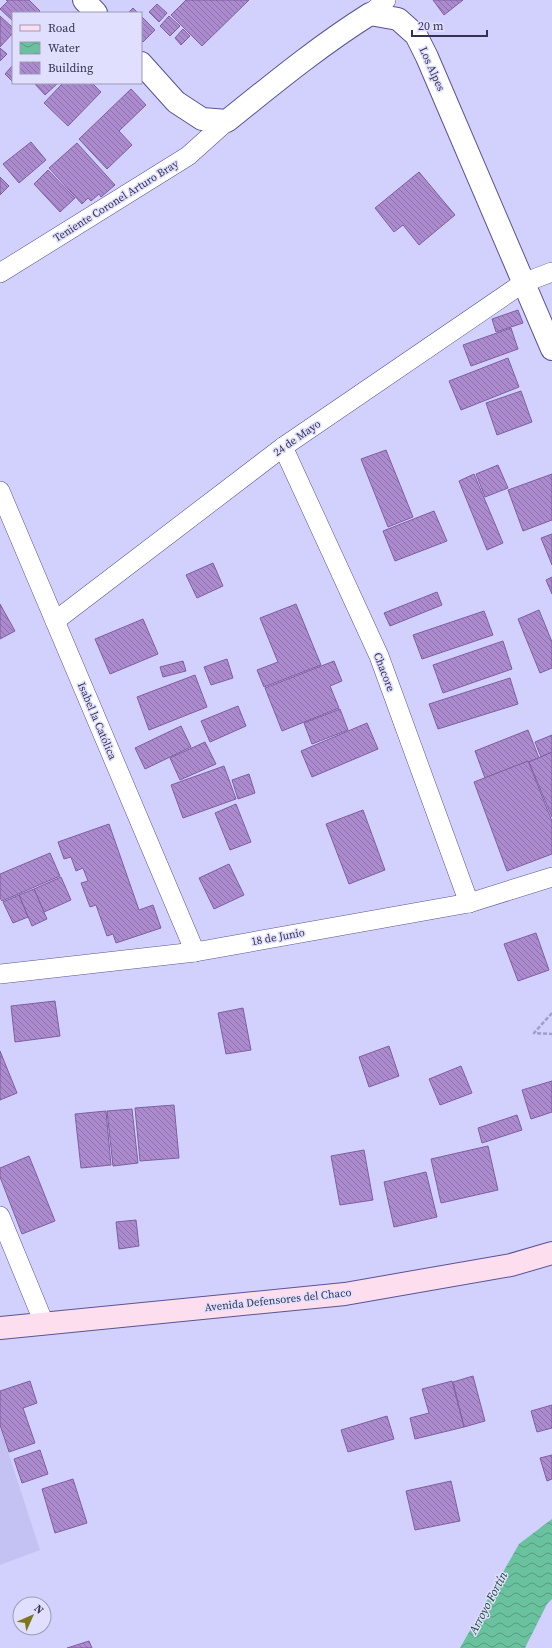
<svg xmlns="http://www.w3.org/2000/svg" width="552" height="1648" font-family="'Source Serif 4',serif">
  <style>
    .built { fill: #c3c2f3 }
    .water { fill: url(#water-waves) }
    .building { fill: url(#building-back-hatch); stroke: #7f5fa0 }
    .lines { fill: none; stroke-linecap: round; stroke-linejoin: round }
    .minor-casing { stroke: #5a5395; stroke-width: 20 }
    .tertiary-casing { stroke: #5a5395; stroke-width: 24 }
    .secondary-casing { stroke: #5a5395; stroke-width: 24 }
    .path { stroke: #a09ec7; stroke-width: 2.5; stroke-dasharray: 4 2; stroke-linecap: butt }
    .minor { stroke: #fff; stroke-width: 19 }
    .tertiary { stroke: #fff; stroke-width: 22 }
    .secondary { stroke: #fcdeef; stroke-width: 22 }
    .labels { text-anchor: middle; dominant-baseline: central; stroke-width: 3; stroke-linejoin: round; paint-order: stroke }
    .street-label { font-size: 11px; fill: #343250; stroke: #e0e0fe }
    .water-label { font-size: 12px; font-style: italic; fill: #1d4435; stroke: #e0e0fe }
  </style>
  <defs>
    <pattern id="water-waves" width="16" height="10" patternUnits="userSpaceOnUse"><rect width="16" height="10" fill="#69c19e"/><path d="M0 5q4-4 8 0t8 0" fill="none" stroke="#579d83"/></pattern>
    <pattern id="building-back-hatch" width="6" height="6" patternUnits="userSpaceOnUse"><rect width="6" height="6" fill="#ab8ace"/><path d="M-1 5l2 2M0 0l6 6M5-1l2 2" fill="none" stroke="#8c71aa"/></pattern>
  </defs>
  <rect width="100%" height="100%" fill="#d2d1fe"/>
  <path class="built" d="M0,1427L40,1550L0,1565Z"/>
  <path class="water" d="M552,1519V1599L547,1604L525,1648H460L519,1544Z"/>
  <g class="building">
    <path d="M6,0H29L40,11L38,13H13V21L0,9L8,1Z"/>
    <path d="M186,0H249L202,46L171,15Z"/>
    <path d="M433,0H463L444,15Z"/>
    <path d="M157,4L167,13L159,22L149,12Z"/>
    <path d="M133,8L138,13H128Z"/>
    <path d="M0,16L13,28V33L0,47Z"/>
    <path d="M141,16L155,30L143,42L141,40Z"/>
    <path d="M169,16L180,26L170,36L160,26Z"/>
    <path d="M183,29L190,36L181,45L175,38Z"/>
    <path d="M0,48L7,54L0,61Z"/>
    <path d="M13,65V80L12,81L5,74Z"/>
    <path d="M34,83H58L45,95Z"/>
    <path d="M63,83H92L101,92L68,126L44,103Z"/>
    <path d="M131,89L146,105L119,131L132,145L107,169L79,139Z"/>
    <path d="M31,142L46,160L19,183L3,164Z"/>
    <path d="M77,143L115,185L101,197L99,194L91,201L88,198L82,204L49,168Z"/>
    <path d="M48,170L75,198L60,212L34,184Z"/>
    <path d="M419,172L455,215L419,245L403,225L394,232L375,208Z"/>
    <path d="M0,177L9,186L0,195Z"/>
    <path d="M518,310L523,323L496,332L492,319Z"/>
    <path d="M511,328L518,349L471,366L463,345Z"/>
    <path d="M508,358L519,387L461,410L449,381Z"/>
    <path d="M521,391L532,422L497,435L486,403Z"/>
    <path d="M386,450L413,517L388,527L361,459Z"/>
    <path d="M498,465L508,488L485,497L476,474Z"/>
    <path d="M474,474L503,543L487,550L459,481Z"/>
    <path d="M552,474V520L523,531L508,490Z"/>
    <path d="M434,511L447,541L395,561L383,531Z"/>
    <path d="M552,534V565L541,538Z"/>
    <path d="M213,563L223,586L197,598L186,575Z"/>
    <path d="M552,577V594L546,580Z"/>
    <path d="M437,592L442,605L390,626L384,613Z"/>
    <path d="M0,604L15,631L0,639Z"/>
    <path d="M296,604L321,665L264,687L257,670L278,662L260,618Z"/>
    <path d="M539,610L552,642V668L540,673L518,619Z"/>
    <path d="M484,611L493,635L422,659L413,635Z"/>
    <path d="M143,619L158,654L110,674L95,639Z"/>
    <path d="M503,641L512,669L443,693L433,665Z"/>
    <path d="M227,659L233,678L211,685L204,667Z"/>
    <path d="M183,661L186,671L163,677L160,667Z"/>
    <path d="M334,661L342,681L330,686L339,708L282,731L265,688Z"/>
    <path d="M195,675L207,707L149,730L137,697Z"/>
    <path d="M510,678L518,704L438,729L429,704Z"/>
    <path d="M238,706L246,726L210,742L201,721Z"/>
    <path d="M340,709L348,730L312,744L304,723Z"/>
    <path d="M367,723L378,749L312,777L301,751Z"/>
    <path d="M181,726L191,747L145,769L135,748Z"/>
    <path d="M528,730L539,758L485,778L475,751Z"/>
    <path d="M552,735V753L541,757L535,742Z"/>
    <path d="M205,742L216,764L180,780L170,758Z"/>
    <path d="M552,752V817L529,762Z"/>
    <path d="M528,761L552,821V854L507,871L474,782Z"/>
    <path d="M224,766L236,799L183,818L171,785Z"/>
    <path d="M249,774L255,793L238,799L232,780Z"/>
    <path d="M236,804L251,842L230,850L215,813Z"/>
    <path d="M363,810L385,870L349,884L326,824Z"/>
    <path d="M109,824L139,910L153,905L161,928L116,943L113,934L107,936L96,905L90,907L81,883L88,881L83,868L76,871L71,857L64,859L58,842Z"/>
    <path d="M50,853L60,876L2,901L0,898V874Z"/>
    <path d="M229,864L244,895L214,909L199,878Z"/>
    <path d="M61,877L71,900L44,912L34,889Z"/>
    <path d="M34,889L47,919L32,926L19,895Z"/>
    <path d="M19,895L28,917L13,923L3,902Z"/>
    <path d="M536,933L549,970L518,981L504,944Z"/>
    <path d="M55,1001L60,1036L15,1042L11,1006Z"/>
    <path d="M243,1008L251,1050L226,1054L218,1013Z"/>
    <path d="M389,1046L399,1076L369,1087L359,1057Z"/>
    <path d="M0,1051L17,1093L0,1100Z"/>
    <path d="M461,1066L472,1093L440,1105L429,1079Z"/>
    <path d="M552,1081V1112L531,1119L522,1090Z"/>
    <path d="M174,1105L179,1158L140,1161L135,1108Z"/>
    <path d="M132,1109L138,1163L113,1166L107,1111Z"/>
    <path d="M106,1111L111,1165L81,1168L75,1114Z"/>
    <path d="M517,1115L522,1130L482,1143L478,1128Z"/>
    <path d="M488,1146L498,1190L441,1203L431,1159Z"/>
    <path d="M364,1150L373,1200L340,1205L331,1156Z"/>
    <path d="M29,1156L55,1221L22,1234L0,1177V1168Z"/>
    <path d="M426,1172L437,1217L394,1227L384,1182Z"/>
    <path d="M136,1220L139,1246L119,1249L116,1222Z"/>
    <path d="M473,1376L485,1421L464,1427L453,1382Z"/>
    <path d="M30,1381L37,1403L23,1408L35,1443L9,1452L0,1425V1391Z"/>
    <path d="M452,1381L464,1427L415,1439L410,1418L429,1413L422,1389Z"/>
    <path d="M552,1405V1428L537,1432L531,1411Z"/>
    <path d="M387,1416L394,1439L348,1452L341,1430Z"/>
    <path d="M40,1450L48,1474L22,1483L14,1459Z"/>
    <path d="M552,1455V1479L547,1481L540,1458Z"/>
    <path d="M73,1479L87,1523L55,1533L42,1489Z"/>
    <path d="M451,1481L460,1521L415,1530L406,1491Z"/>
    <path d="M89,1641L92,1648H67Z"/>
  </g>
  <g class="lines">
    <defs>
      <g id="minor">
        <path d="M370,14L386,0"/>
        <path d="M0,273L188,156L227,121"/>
        <path d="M283,447L379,656L469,903"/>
        <path d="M0,491L195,952"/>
        <path d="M55,621L283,447L523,283L552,272"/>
        <path d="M0,974L195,952L469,903L552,877"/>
        <path d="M0,1216L44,1323"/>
      </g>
      <g id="tertiary">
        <path d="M84,0L96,13"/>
        <path d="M141,63L176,102L202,119L227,121C273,84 319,46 370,14L398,19L416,35L427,57L552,349"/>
      </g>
      <path id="secondary" d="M0,1328L345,1294L511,1265L552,1253"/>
    </defs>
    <use href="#minor" class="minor-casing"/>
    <use href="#tertiary" class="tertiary-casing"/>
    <use href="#secondary" class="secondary-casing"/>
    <path class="path" d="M552,1013L534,1033L552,1034"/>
    <use href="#minor" class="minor"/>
    <use href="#tertiary" class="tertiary"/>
    <use href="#secondary" class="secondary"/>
  </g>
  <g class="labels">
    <g class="street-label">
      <text transform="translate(432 69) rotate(66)">Los Alpes</text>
      <text transform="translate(116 201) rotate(-32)">Teniente Coronel Arturo Bray</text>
      <text transform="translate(297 438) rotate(-35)">24 de Mayo</text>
      <text transform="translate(384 672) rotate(69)">Chacore</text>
      <text transform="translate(97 721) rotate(67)">Isabel la Católica</text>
      <text transform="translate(278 937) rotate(-10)">18 de Junio</text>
      <text transform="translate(278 1300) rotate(-6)">Avenida Defensores del Chaco</text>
    </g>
    <g class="water-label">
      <text transform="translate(488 1603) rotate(-62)">Arroyo Fortín</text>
    </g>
  </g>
  <rect x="12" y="12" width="130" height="72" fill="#e0e0fe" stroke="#9b9ab8"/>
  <rect x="20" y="25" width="20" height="6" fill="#fcdeef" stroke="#9b9ab8"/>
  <text x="48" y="32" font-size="12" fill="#343250">Road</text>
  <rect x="20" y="42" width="20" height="12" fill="url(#water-waves)" stroke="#9b9ab8"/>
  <text x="48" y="52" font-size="12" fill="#343250">Water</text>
  <rect x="20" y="62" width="20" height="12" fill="url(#building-back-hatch)" stroke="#9b9ab8"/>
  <text x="48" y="72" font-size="12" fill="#343250">Building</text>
  <g transform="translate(32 1616) rotate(45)"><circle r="19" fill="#e0e0fe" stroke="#9b9ab8"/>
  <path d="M0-3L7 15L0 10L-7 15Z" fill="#7d781d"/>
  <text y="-6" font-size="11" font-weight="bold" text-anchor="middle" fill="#343250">N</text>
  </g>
  <path d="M412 30v6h75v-6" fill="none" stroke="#343250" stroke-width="2"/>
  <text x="418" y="30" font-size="12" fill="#343250" stroke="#e0e0fe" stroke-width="3" paint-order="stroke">20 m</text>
</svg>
